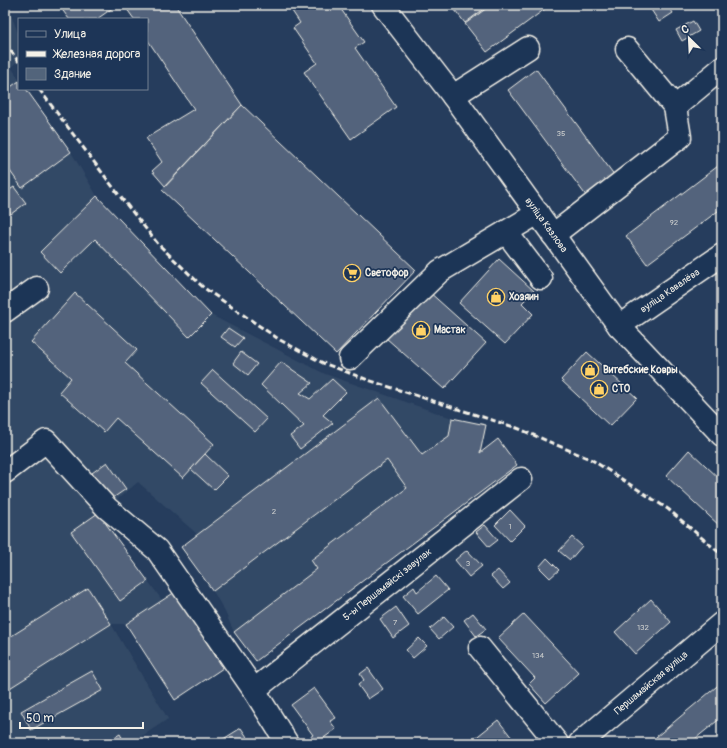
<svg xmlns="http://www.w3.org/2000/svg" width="727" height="748" font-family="Pangolin,sans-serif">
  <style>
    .built { fill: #334966 }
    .building { fill: #52647b; stroke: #f4f1e8 }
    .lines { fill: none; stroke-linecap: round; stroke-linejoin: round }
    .minor-casing { stroke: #f4f1e8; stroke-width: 25 }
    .major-casing { stroke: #f4f1e8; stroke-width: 25 }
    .minor { stroke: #1d3557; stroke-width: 22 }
    .major { stroke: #1d3557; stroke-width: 22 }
    .rail { stroke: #f4f1e8; stroke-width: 3; stroke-dasharray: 6 3; stroke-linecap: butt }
    .labels { text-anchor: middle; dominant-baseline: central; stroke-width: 3.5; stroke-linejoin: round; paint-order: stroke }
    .number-label { font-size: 8px; fill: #cccecd }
    .street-label { font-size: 10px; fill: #f4f1e8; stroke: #1d3557 }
    .poi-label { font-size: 10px; font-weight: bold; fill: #f4f1e8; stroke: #1d3557; text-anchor: start }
  </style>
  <rect width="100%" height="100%" fill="#263d5d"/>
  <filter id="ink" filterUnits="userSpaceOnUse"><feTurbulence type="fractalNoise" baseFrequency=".025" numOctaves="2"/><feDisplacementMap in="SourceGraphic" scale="8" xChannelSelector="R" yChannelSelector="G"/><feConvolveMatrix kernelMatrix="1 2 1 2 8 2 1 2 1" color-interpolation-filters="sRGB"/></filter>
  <g filter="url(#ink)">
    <path class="built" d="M5,5H7L19,35V60L11,67L19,79V89H26L71,152L97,196L211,315L325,374L452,418L486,425L481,453L498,439L517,465L256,661L234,632L225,612L213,591L181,547L197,534L138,482L107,508L98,513L162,600L126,624H111L168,719L136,740L138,743H5Z"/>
    <g class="building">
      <path d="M66,5H117L97,19H69L61,8Z"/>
      <path d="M124,5H175L242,105L165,186L152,171L162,162L146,138L194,109L147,39V19H134Z"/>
      <path d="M288,5H338L364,42L355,48L396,107L351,139L304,72L317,63L293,28L300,23Z"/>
      <path d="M451,5H489L465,23Z"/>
      <path d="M491,5H548L549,6L487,52L465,24Z"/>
      <path d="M648,5H668L673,13L659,22Z"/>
      <path d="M693,21L699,31L682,41L676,30Z"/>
      <path d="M536,69L615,176L587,197L508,90Z"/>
      <path d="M19,81V89H26L71,152L22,188L5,164V91Z"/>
      <path d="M242,105L416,270L336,354L162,190Z"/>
      <path d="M722,163V208L647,264L626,236Z"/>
      <path d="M14,187L26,203L11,214L5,206V193Z"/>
      <path d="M97,196L211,315L189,337L95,239L60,273L40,252Z"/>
      <path d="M499,259L534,291L522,303L533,314L505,344L459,303Z"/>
      <path d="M428,291L486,343L444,389L386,338Z"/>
      <path d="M75,293L137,350L125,363L214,444L183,478L116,418L104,432L59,392L71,378L31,342Z"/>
      <path d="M228,328L243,338L235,347L221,337Z"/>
      <path d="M241,352L257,364L248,375L233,363Z"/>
      <path d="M587,352L637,398L610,426L561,380Z"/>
      <path d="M281,362L312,383L300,393L310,399L332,379L346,392L323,415L333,423L300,449L290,436L304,426L261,385Z"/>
      <path d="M213,370L267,419L255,432L201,383Z"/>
      <path d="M379,398L422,455L449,436L452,418L486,425L480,453L498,439L517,465L256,661L234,632L317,569L311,560L407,488L387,460L213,591L181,547Z"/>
      <path d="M689,450L722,481V528L666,476Z"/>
      <path d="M205,454L228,476L214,490L191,469Z"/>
      <path d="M107,462L126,489L110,500L92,473Z"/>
      <path d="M510,510L525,526L510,541L495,525Z"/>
      <path d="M98,513L148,581L120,601L71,532Z"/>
      <path d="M485,525L498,540L489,547L476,532Z"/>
      <path d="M572,537L582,546L570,560L559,551Z"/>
      <path d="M467,550L482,566L469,577L455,560Z"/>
      <path d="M547,558L559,570L550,578L539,567Z"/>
      <path d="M498,570L510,583L503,589L491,576Z"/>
      <path d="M436,576L448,590L418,614L403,596L414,587L417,592Z"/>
      <path d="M88,588L111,624L5,691V640Z"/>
      <path d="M175,592L223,668L175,700L126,624Z"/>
      <path d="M651,599L671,622L635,654L615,632Z"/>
      <path d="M396,607L409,626L393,638L380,619Z"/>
      <path d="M473,613L486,629L476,636L464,620Z"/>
      <path d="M524,614L579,673L546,703L529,684L535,678L498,638Z"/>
      <path d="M444,617L453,627L439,639L430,629Z"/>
      <path d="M419,638L427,646L413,658L406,650Z"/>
      <path d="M368,668L383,689L368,699L358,685L364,680L360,674Z"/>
      <path d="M92,671L103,690L31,730L21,711Z"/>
      <path d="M722,682V717L690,743H661L656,737Z"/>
      <path d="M314,688L336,718L330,721L336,729L317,743H315L310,737L313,735L291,705Z"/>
      <path d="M498,720L516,743H469Z"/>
      <path d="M241,728L251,743H217Z"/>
      <path d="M120,734L125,743H105Z"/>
    </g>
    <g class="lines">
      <defs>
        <g id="minor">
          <path d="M453,96L528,48"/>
          <path d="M675,107L722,68"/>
          <path d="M506,232L541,278"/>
          <path d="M553,235L680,137L675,107L627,49"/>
          <path d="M5,311L37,288"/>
          <path id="s1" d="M619,326L722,255"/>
          <path d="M350,358L440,271L538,213"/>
          <path d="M5,472L46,441L107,508L157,550L254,690L287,743"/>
          <path d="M480,648L557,743"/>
          <path id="s2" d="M254,690L521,479"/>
          <path id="s3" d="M580,743L722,623"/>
        </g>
        <g id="major">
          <path id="s4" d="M383,5L453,96L619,326L722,435"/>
        </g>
      </defs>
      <use href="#minor" class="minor-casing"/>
      <use href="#major" class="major-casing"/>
      <use href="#minor" class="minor"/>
      <use href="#major" class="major"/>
      <g class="rail">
        <path d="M5,43L19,62"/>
        <path d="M39,89L119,195L158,244L204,288L280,340L323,363L368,380L517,428L592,460L668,509L722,555"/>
      </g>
    </g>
  </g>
  <defs>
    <symbol id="supermarket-ring" viewBox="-11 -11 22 22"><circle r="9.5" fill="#1d3557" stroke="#ffd166" stroke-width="1.5"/><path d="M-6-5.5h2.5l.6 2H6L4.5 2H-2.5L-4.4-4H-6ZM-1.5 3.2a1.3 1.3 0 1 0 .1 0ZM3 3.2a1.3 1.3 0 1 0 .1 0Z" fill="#ffd166"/></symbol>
    <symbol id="shop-ring" viewBox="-11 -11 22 22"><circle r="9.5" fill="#1d3557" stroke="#ffd166" stroke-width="1.5"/><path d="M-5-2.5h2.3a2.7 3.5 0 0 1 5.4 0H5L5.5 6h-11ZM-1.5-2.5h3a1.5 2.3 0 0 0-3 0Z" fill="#ffd166"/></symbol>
  </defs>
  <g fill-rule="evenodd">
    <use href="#supermarket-ring" x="342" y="263" width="20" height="20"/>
    <use href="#shop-ring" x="486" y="287" width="20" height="20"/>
    <use href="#shop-ring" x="411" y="320" width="20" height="20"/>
    <use href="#shop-ring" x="580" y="360" width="20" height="20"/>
    <use href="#shop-ring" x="589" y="379" width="20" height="20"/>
  </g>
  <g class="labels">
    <g class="number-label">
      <text x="561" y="133">35</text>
      <text x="674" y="222">92</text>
      <text x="274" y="511">2</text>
      <text x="510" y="526">1</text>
      <text x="468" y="563">3</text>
      <text x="395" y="622">7</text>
      <text x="643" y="627">132</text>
      <text x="538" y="655">134</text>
    </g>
    <g class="street-label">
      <text stroke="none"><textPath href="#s4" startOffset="274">вуліца Казлова</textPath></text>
      <text stroke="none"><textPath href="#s1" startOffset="62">вуліца Кавалёва</textPath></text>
      <text stroke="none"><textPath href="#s2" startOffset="170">5-ы Першамайскі завулак</textPath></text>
      <text stroke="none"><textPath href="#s3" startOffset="93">Першамайская вуліца</textPath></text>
    </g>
    <g class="poi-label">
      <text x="365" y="273">Светофор</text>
      <text x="509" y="297">Хозяин</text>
      <text x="434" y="330">Мастак</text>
      <text x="603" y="370">Витебские Ковры</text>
      <text x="612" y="389">СТО</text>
    </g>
  </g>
  <rect width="727" height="748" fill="none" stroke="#1d3557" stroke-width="20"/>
  <rect x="10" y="10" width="707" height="728" fill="none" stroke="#f4f1e8" stroke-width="1.5" filter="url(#ink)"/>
  <rect x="18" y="18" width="130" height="72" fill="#1d3557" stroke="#738091"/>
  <rect x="26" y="31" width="20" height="6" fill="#1d3557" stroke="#738091"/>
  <text x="54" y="38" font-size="12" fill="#f4f1e8">Улица</text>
  <rect x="26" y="51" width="20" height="6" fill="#f4f1e8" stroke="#738091"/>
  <text x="54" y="58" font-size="12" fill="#f4f1e8">Железная дорога</text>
  <rect x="26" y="68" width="20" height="12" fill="#52647b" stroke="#738091"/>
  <text x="54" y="78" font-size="12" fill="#f4f1e8">Здание</text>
  <g transform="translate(689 38) rotate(336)" stroke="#1d3557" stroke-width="3" paint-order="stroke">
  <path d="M0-3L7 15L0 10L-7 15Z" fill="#f4f1e8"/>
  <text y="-6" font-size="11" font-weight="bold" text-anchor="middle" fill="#f4f1e8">С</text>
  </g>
  <path d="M20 722v6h123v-6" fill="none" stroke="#f4f1e8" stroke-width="2"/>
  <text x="26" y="722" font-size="12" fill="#f4f1e8" stroke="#1d3557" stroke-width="3" paint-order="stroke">50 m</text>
</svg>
